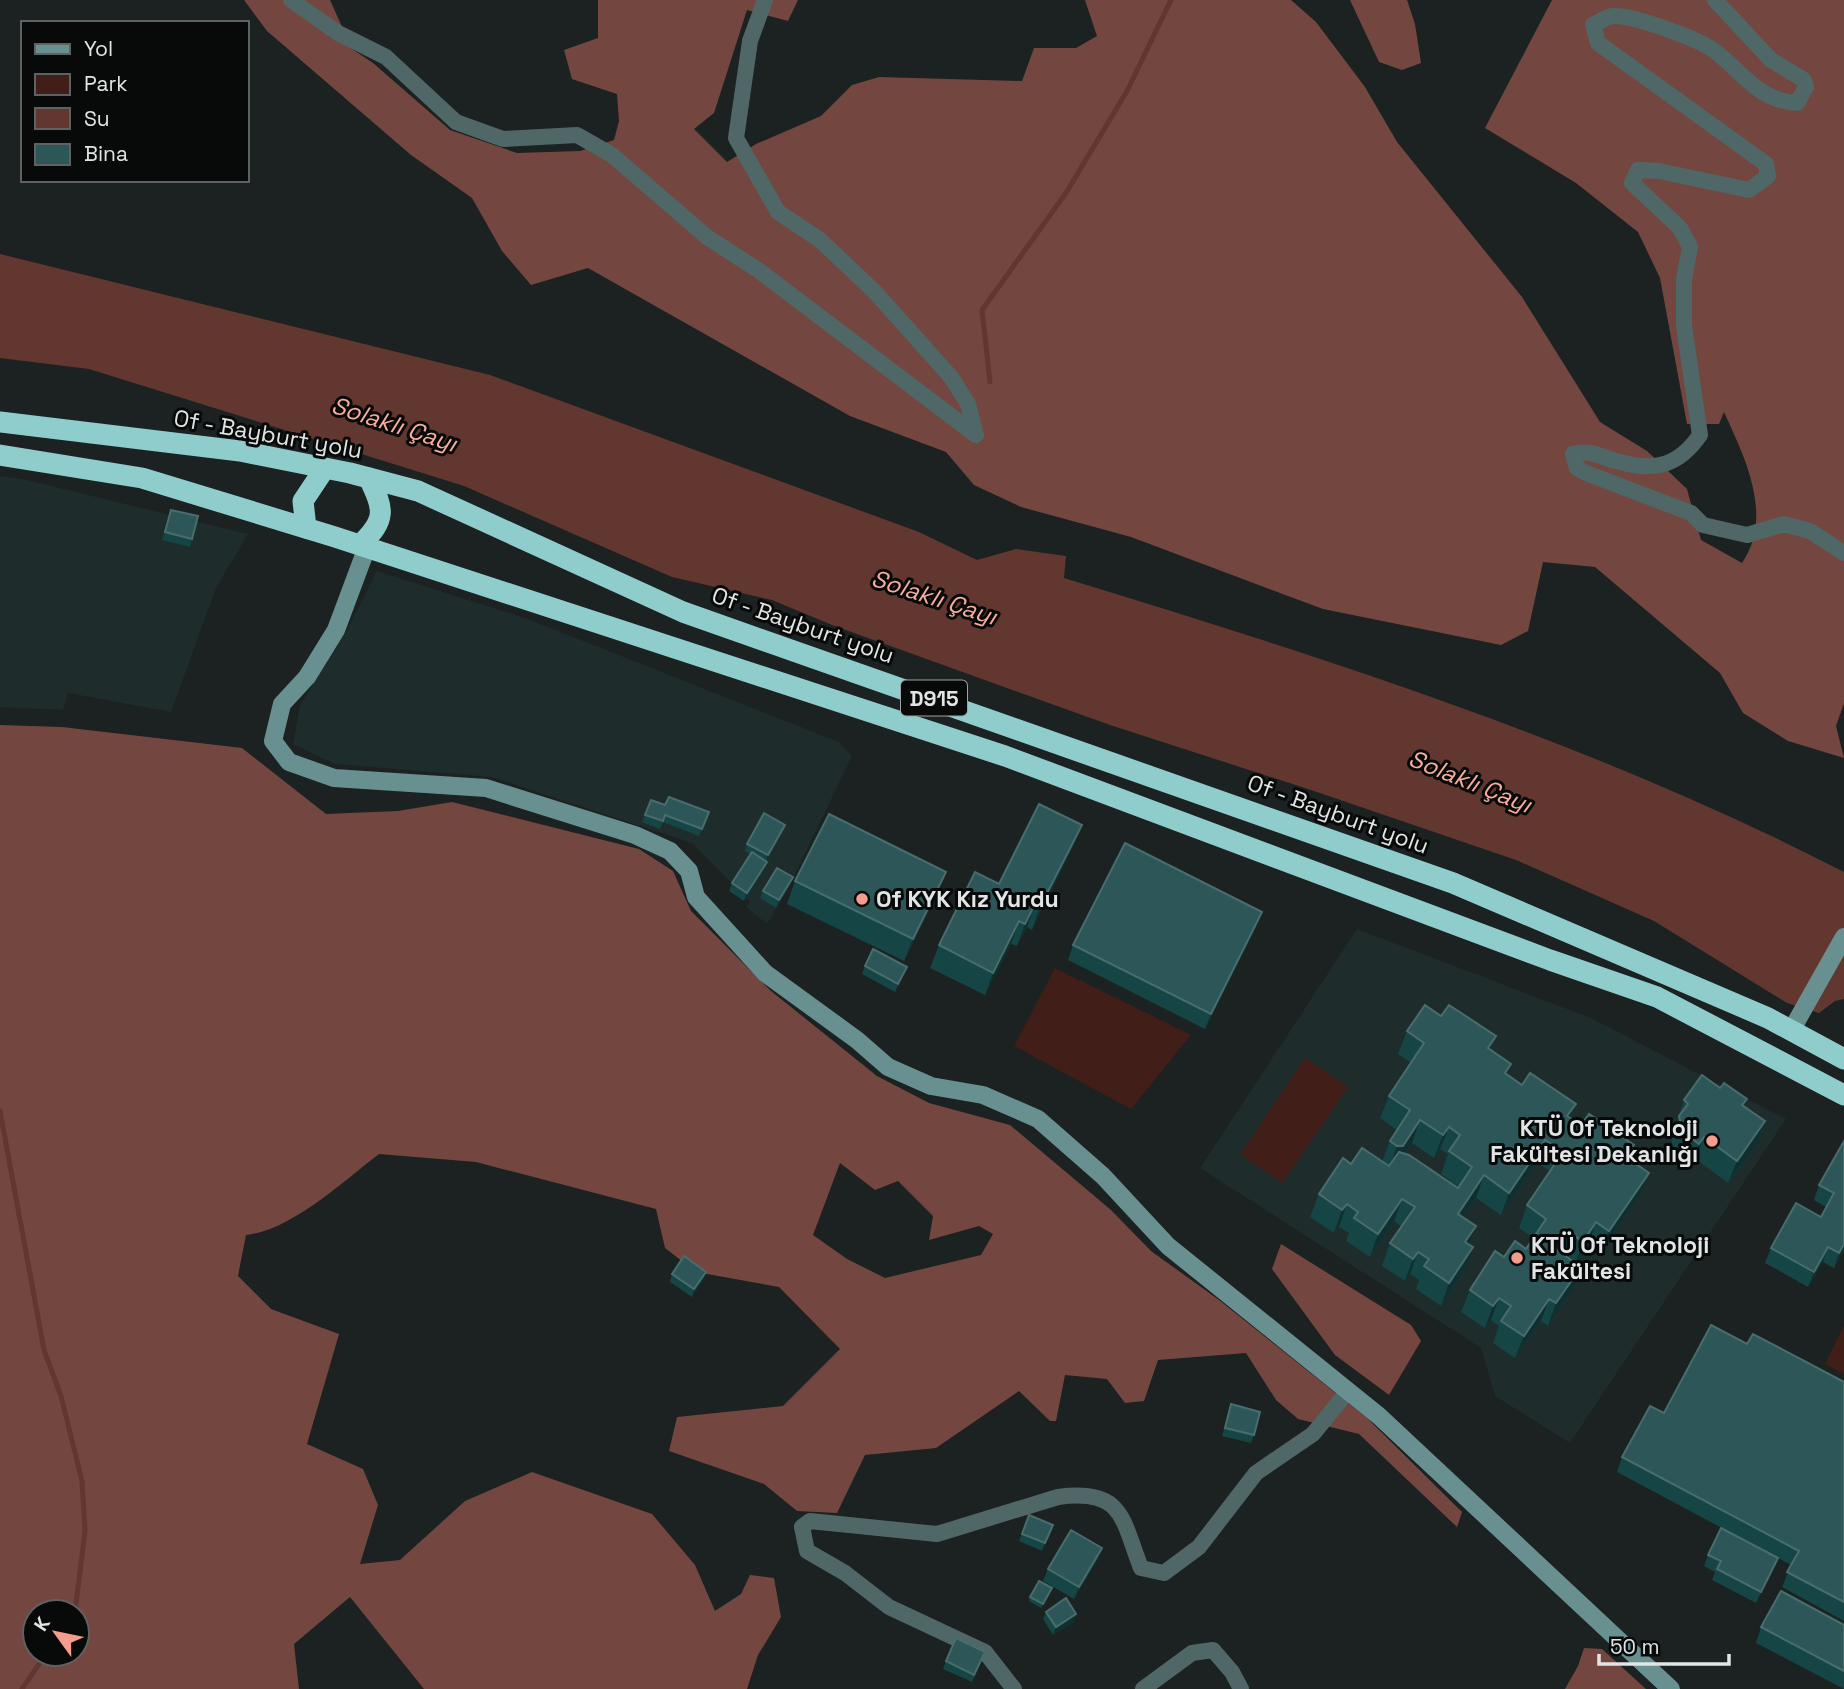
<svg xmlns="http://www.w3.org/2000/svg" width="1844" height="1689" font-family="'Space Grotesk',sans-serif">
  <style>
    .built { fill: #1f2c2c }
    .green { fill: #421e19 }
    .forest { fill: #734740; fill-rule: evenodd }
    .water { fill: #613730 }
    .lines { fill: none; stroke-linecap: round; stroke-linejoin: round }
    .stream { stroke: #613730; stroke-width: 5 }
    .street { stroke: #506767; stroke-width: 16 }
    .secondary { stroke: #699090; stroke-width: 18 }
    .highway { stroke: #8fcccc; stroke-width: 21 }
    .wall { fill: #164546; fill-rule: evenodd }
    .shaded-wall { fill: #0f2f30 }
    .building { fill: #2c5657; stroke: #496d6d; stroke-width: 2 }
    .poi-dot { fill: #f59d8d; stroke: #080a0a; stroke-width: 2.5 }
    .labels { text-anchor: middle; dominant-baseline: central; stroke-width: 6; stroke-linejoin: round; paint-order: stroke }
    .shield { fill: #080a0a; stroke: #a1a3a3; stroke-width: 2 }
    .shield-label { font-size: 21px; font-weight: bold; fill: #e2e5e5 }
    .street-label { font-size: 23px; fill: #e2e5e5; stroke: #080a0a }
    .poi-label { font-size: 23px; font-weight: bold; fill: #e2e5e5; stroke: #080a0a; text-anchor: start }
    .water-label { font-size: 24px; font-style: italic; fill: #f9ad9f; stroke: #080a0a }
  </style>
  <rect width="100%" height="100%" fill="#1c2121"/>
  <g class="built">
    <path d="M0,476L23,479L248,534L216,588L171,712L68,693L63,710L0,707Z"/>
    <path d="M377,571L525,618L839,742L852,756L790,885L767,924L746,907L750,902L692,843L491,777L335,764L293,744L300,705L346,632Z"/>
    <path d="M1357,929L1591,1018L1786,1119L1570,1443L1495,1396L1481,1348L1200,1168Z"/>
  </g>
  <g class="green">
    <path d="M1055,968L1191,1035L1131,1109L1014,1046Z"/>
    <path d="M1305,1058L1348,1087L1282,1183L1240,1154Z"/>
    <path d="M1844,1326V1374L1825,1364Z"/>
  </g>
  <g class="forest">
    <path d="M244,0H330L352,49L373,63L450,130L517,153L580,151L614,140L619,121L617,94L572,79L564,50L598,38V0H798L788,21L747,10L714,113L694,129L727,162L756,144L821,116L852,85L879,77L1022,81L1034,48H1076L1097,36L1085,0H1291L1316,22L1365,87L1397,142L1522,297L1600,422L1647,451L1687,489L1701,540L1742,563C1774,516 1745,458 1724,412L1719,424H1687L1660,278L1638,232L1576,183L1485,128L1552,0H1844V703L1836,726L1844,758L1788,741L1743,713L1720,673L1595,567L1543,562L1528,631L1501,645L1323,609L1131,537L1021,507L974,485L946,452L850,416L588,268L531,285L502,251L472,198L411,155L267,31Z"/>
    <path d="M1350,0H1407L1415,24L1421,63L1402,70L1379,62Z"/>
    <path d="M0,725L62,727L242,748L326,814L398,811L452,802L639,849L673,871L691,911L771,991L877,1076L929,1103L1010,1125L1111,1210L1151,1251L1219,1300L1367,1418L1462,1512L1457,1527L1359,1434L1298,1419L1276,1400L1246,1353L1158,1360L1144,1401L1125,1403L1107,1379L1065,1375L1056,1421H1050L1019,1391L936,1448L865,1455L837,1513L797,1511L764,1484L669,1451L677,1417L783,1406L840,1349L779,1287L696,1272L665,1248L656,1209L476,1162L379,1154C344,1181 290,1231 246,1235L238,1276L271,1309L339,1334L307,1444L363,1469L378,1505L360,1564L400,1560L465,1501L532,1472L652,1514L695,1565L715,1611L741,1594L750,1575L774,1578L781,1617L758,1655L747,1689H424L350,1597L294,1644L299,1689H0ZM840,1163L875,1190L898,1181L933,1216L929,1240L979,1226L993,1234L981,1255L885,1278L847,1259L813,1235ZM35,1612H77V1654H35Z"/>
    <path d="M1281,1244L1411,1325L1421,1341L1389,1395L1335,1355L1272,1269Z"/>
    <path d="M1584,1648L1602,1649L1646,1689H1565L1578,1666Z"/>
  </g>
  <path class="water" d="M0,254L490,375L919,532L977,560L1016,549L1066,556L1064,578C1329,659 1596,744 1844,872V999L1835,1001L1819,1013L1787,1003L1654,921L1516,860L1311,790L1110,725L832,625L772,600L672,577L464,486L89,369L0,358Z"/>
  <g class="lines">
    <g class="stream">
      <path d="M990,382L982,310L1066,193L1127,91L1171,0"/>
      <path d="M0,1111L44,1350L61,1396L82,1481L85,1531L75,1612"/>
      <path d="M22,1689L46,1654"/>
    </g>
    <g class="street">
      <path d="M291,0L338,33L386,57L456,122L503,139L577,135L612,155L707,237L758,270L976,435L968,404L951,377L874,291L820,240L778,212L736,138L750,41L765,0"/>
      <path d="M1715,0L1771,60L1804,80L1806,87L1797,103C1759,101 1743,73 1716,52C1700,39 1633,15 1613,16C1606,17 1599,22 1593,25L1598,43L1766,164L1768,176L1749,190L1659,171L1638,170L1632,183L1680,228L1690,247L1684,279V326L1700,435C1679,465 1656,472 1620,462C1601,458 1592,449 1573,454L1577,468L1586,473L1691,513L1703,525L1747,535L1784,524L1810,531L1844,553"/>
      <path d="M1014,1689L985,1652L889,1607L845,1573L807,1551L802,1527L810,1521L937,1534L1058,1497C1124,1488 1122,1520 1141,1568L1164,1573L1199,1547L1256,1473L1313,1434L1348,1391"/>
      <path d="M1143,1689L1192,1653L1213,1650L1232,1672L1241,1689"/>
    </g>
    <g class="secondary">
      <path d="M367,547L336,630L307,677L282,704L273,741L289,762L334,778L486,788L635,835L670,851L689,871L696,897L765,973L857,1040L888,1067L931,1086L983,1095L1038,1119L1103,1176L1168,1246L1379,1416L1671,1689"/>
      <path d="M1791,1031L1844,937"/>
    </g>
    <g class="highway">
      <path d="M0,422L240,451L350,473L418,491L683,612L1453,883L1768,1018L1844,1059"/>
      <path d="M0,455L142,478L335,537L1005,756L1550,960L1657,997L1844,1095"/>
      <path d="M306,528L303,501L325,468"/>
      <path d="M360,545C387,519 384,510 369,478"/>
    </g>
  </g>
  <g class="wall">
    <path d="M171,510L192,539L190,547L162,540Z"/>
    <path d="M651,800L665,805L709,812L699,836L663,822L660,829L642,822Z"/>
    <path d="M785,825L782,832L766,862L764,870L744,901L729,891L732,883L751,855L745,851L747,844Z"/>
    <path d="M1073,847L1032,930L1027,927L1017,946L1011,944L985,995L930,968L939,945L999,884Z"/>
    <path d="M793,877L790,885L776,908L760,898L763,891Z"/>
    <path d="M795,881L937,894L904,961L787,904Z"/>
    <path d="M1256,927L1205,1029L1068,960L1073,945Z"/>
    <path d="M865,966L907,967L895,992L862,974Z"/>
    <path d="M1441,1016L1496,1036L1491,1050L1507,1075L1522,1085L1576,1104L1571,1119L1581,1125L1634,1145L1629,1159L1649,1173L1640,1195L1601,1253L1588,1245L1576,1263L1573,1289L1548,1326L1541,1321L1515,1358L1493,1343L1499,1326L1491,1320L1485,1328L1461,1312L1470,1290L1504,1257L1526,1249L1533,1238L1519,1228L1527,1205L1550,1171L1537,1162L1501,1215L1476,1198L1463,1217L1469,1244L1465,1270L1441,1306L1416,1289L1419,1280L1410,1274L1405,1281L1382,1266L1390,1243L1402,1227L1394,1221L1370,1257L1346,1241L1349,1233L1339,1227L1334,1233L1310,1217L1319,1194L1351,1164L1382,1162L1390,1141L1397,1130L1380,1118L1389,1096L1411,1063L1398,1054L1407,1031ZM1412,1143L1434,1158L1440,1149L1448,1154L1441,1174L1459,1187L1458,1188L1405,1154Z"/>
    <path d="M1684,1100L1744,1106L1765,1121L1757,1144L1728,1183L1696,1159L1690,1166L1675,1155L1671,1139Z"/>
    <path d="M1844,1141V1250L1834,1268L1823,1262L1808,1287L1765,1263L1771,1248L1821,1217L1826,1207L1814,1200L1819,1185Z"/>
    <path d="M672,1274L704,1279L692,1297L670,1282Z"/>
    <path d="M1747,1344L1844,1382V1621L1782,1587L1791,1565L1778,1558L1774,1569L1756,1603L1712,1580L1715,1572L1704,1566L1708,1555L1750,1543L1617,1472L1622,1457L1664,1413Z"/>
    <path d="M1231,1404L1254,1435L1251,1443L1222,1436Z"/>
    <path d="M1029,1515L1053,1525L1042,1551L1019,1541Z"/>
    <path d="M1098,1559L1074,1599L1043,1581L1048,1569Z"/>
    <path d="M1052,1588L1041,1608L1029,1601L1030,1597Z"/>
    <path d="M1046,1612L1074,1622L1053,1635L1043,1619Z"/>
    <path d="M1844,1625V1689L1756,1643L1761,1627Z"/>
    <path d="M982,1660L972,1682L943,1669L946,1661Z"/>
  </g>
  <g class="shaded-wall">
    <path d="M785,825L782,832L765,863L768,855Z"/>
    <path d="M1082,825L1073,847L1032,930L1040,907Z"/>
    <path d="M767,862L764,870L744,901L747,893Z"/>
    <path d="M946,872L937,894L904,961L913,939Z"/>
    <path d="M793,877L790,885L776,908L779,900Z"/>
    <path d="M1035,904L1027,927L1017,946L1025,924Z"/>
    <path d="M1262,912L1256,927L1205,1029L1211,1014Z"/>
    <path d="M1019,921L1011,944L985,995L993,973Z"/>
    <path d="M1496,1036L1487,1059L1488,1048Z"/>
    <path d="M1576,1104L1568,1126L1567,1116Z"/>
    <path d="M1420,1120L1412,1143L1395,1168L1389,1169L1397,1146Z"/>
    <path d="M1765,1121L1757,1144L1728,1183L1737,1161Z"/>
    <path d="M1449,1127L1440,1149L1434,1158L1443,1135Z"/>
    <path d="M1704,1137L1696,1159L1690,1166L1699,1144Z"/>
    <path d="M1545,1140L1537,1162L1501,1215L1509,1193Z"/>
    <path d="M1634,1145L1626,1168V1157Z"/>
    <path d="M1649,1173L1640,1195L1601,1253L1609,1231Z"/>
    <path d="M1484,1175L1476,1198L1450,1236L1458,1214Z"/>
    <path d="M1402,1199L1394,1221L1370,1257L1378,1234Z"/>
    <path d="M1347,1204L1339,1227L1334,1233L1342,1210Z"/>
    <path d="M1596,1222L1588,1245L1575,1264L1583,1242Z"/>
    <path d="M1476,1226L1467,1248L1465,1242Z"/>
    <path d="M1564,1228L1555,1251L1551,1246Z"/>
    <path d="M1844,1244V1250L1834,1268L1839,1253Z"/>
    <path d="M1473,1247L1465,1270L1441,1306L1449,1283Z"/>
    <path d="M1828,1247L1823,1262L1808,1287L1814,1272Z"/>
    <path d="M1418,1252L1410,1274L1405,1281L1413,1259Z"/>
    <path d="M1581,1267L1573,1289L1548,1326L1556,1303Z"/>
    <path d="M706,1272L704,1279L692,1297L694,1289Z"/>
    <path d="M1499,1298L1491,1320L1485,1328L1493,1306Z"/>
    <path d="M1549,1299L1541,1321L1515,1358L1524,1336Z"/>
    <path d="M1102,1548L1098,1559L1074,1599L1079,1587Z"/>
    <path d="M1778,1558L1774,1569L1756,1603L1761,1592Z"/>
    <path d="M1076,1614L1074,1622L1053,1635L1056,1627Z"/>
  </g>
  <g class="building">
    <path d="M171,510L198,516L192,539L165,532Z"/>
    <path d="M669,797L709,812L702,829L665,815L663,821L645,815L651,800L665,805Z"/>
    <path d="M1039,804L1082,825L1040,907L1035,904L1025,924L1019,921L993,973L939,945L975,872L999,884Z"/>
    <path d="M764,813L785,825L768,855L747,844Z"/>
    <path d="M829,814L946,872L913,939L795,881Z"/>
    <path d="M1125,843L1262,912L1211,1014L1073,945Z"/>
    <path d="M752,852L767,862L747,893L732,883Z"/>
    <path d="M777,868L793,877L779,900L763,891Z"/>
    <path d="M873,949L907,967L898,984L865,966Z"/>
    <path d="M1425,1005L1441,1016L1449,1005L1496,1036L1488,1048L1511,1064L1505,1073L1522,1085L1530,1073L1576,1104L1567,1116L1581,1125L1589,1114L1634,1145L1626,1157L1649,1173L1609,1231L1596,1222L1583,1242L1564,1228L1551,1246L1581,1267L1556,1303L1549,1299L1524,1336L1501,1321L1511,1306L1499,1298L1493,1306L1470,1290L1495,1251L1504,1257L1515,1241L1526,1249L1546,1219L1527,1205L1563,1152L1545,1140L1509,1193L1484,1175L1458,1214L1476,1226L1465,1242L1473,1247L1449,1283L1424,1266L1429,1259L1418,1252L1413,1259L1390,1243L1415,1207L1402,1199L1378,1234L1354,1218L1358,1212L1347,1204L1342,1210L1319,1194L1343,1158L1351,1164L1362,1148L1389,1166L1399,1152L1409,1155L1458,1188L1472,1167L1449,1151L1460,1135L1449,1127L1443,1135L1420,1120L1403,1146H1397L1390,1141L1410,1110L1389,1096L1424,1043L1407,1031Z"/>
    <path d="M1702,1075L1720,1088L1724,1083L1747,1099L1742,1105L1765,1121L1737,1161L1704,1137L1699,1144L1683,1132L1679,1116L1688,1104L1684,1100Z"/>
    <path d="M1844,1141V1244L1839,1253L1828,1247L1814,1272L1771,1248L1796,1203L1821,1217L1834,1193L1819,1185Z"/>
    <path d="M684,1256L706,1272L694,1289L672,1274Z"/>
    <path d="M1711,1325L1747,1344L1753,1334L1844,1382V1602L1787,1572L1799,1551L1622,1457L1650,1406L1664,1413Z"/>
    <path d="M1231,1404L1260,1412L1254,1435L1225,1428Z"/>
    <path d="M1029,1515L1053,1525L1045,1543L1022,1534Z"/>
    <path d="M1721,1528L1778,1558L1761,1592L1717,1569L1721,1561L1708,1555Z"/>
    <path d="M1071,1530L1102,1548L1079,1587L1048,1569Z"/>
    <path d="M1039,1581L1052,1588L1043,1604L1030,1597Z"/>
    <path d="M1781,1591L1844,1625V1671L1761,1627Z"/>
    <path d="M1066,1598L1076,1614L1056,1627L1046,1612Z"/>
    <path d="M956,1638L985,1652L974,1675L946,1661Z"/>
  </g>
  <g class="poi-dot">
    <circle cx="862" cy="899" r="7"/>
    <circle cx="1712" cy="1141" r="7"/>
    <circle cx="1517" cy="1258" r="7"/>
  </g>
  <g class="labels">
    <rect class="shield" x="901" y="680.5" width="66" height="35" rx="5"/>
    <g class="shield-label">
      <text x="934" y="698">D915</text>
    </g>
    <g class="street-label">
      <text transform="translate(268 434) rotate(10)">Of - Bayburt yolu</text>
      <text transform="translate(803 625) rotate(19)">Of - Bayburt yolu</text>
      <text transform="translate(1338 814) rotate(20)">Of - Bayburt yolu</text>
    </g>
    <g class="poi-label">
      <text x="876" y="899">Of KYK Kız Yurdu</text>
      <text x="1698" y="1128" text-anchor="end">KTÜ Of Teknoloji<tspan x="1698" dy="26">Fakültesi Dekanlığı</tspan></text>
      <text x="1531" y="1245">KTÜ Of Teknoloji<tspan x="1531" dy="26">Fakültesi</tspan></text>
    </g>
    <g class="water-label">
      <text transform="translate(394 424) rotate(18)">Solaklı Çayı</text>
      <text transform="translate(934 597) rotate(18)">Solaklı Çayı</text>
      <text transform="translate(1470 781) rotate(22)">Solaklı Çayı</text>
    </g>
  </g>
  <rect x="21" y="21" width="228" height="161" fill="#080a0a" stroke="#5f6262" stroke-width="2"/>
  <rect x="35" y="44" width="35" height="10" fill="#699090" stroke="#5f6262" stroke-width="2"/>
  <text x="84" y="56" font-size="21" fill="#e2e5e5">Yol</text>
  <rect x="35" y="74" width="35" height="21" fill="#421e19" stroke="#5f6262" stroke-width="2"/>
  <text x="84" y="91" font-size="21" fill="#e2e5e5">Park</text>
  <rect x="35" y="108" width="35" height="21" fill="#613730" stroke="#5f6262" stroke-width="2"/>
  <text x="84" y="126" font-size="21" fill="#e2e5e5">Su</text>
  <rect x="35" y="144" width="35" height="21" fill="#2c5657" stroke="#5f6262" stroke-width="2"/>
  <text x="84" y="161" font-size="21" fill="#e2e5e5">Bina</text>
  <g transform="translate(56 1633) rotate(303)"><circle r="33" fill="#080a0a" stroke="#5f6262" stroke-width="2"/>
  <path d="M0-5L12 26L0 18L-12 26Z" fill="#f59d8d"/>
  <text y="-10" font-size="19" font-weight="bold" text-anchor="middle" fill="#e2e5e5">K</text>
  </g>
  <path d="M1599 1654v10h130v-10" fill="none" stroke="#e2e5e5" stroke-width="3.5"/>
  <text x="1610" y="1654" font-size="21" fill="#e2e5e5" stroke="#080a0a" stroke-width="5" paint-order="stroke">50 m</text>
</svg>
